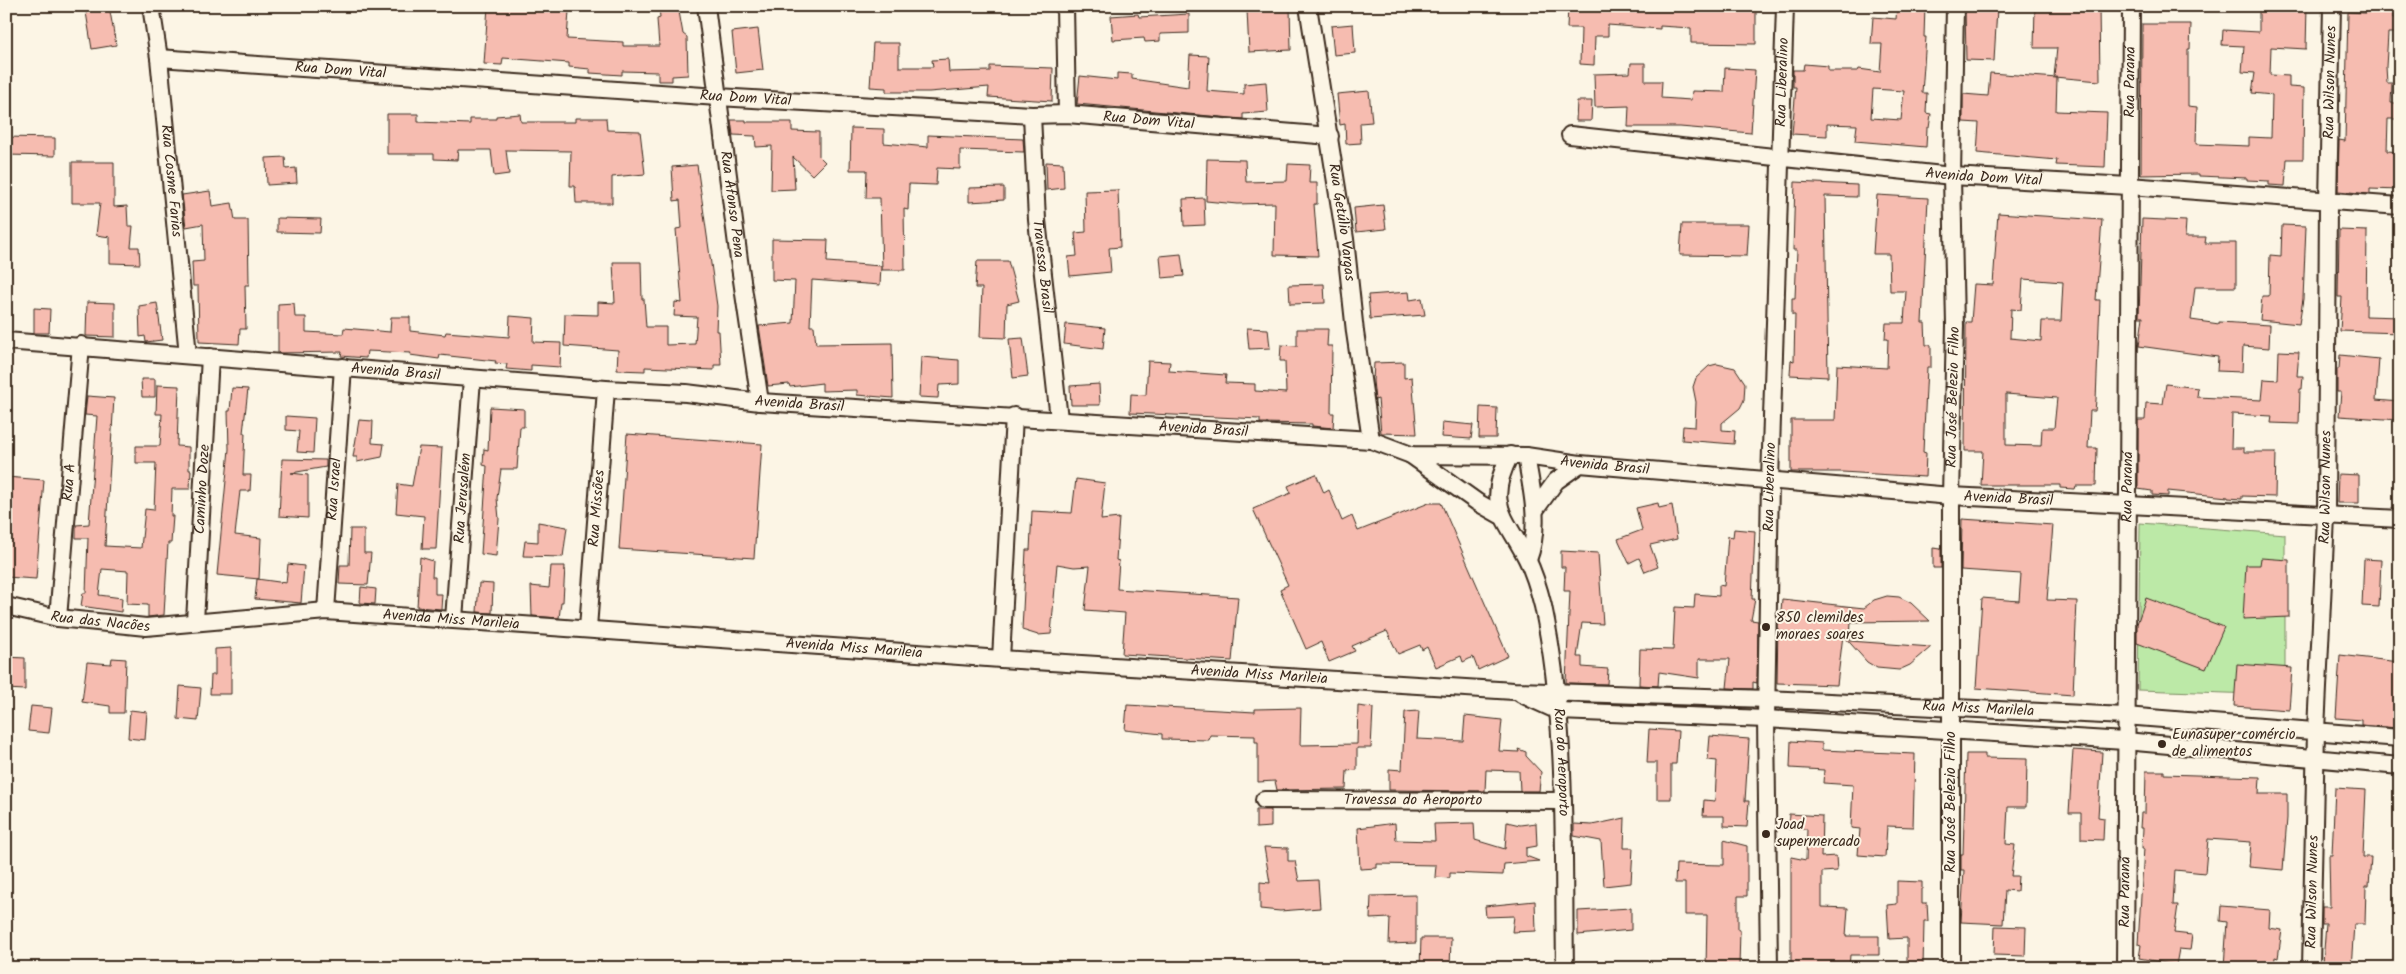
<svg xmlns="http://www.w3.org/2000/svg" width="2406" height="974" font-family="Kalam,sans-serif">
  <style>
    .green { fill: #bce9a7; stroke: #7c8a62 }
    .building { fill: #f6bcb0; stroke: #3b2a1e; fill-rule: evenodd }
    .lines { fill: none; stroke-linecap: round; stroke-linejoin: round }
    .street-casing { stroke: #3b2a1e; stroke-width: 20 }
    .street { stroke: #fcf5e5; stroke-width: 16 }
    .poi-dot { fill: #3b2a1e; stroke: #fcf5e5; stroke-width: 2 }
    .labels { text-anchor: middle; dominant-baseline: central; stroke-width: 4; stroke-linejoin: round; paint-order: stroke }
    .street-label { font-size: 15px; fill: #3b2a1e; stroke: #fcf5e5 }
    .poi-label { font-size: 15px; fill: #3b2a1e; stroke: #fcf5e5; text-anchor: start }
  </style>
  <rect width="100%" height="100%" fill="#fcf5e5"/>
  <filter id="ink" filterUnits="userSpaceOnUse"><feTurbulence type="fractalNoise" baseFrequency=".02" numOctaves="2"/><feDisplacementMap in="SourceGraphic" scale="10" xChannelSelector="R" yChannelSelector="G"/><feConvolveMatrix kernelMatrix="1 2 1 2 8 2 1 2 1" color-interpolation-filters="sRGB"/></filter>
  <g filter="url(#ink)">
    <path class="green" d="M2140,523L2285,534V695L2138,690Z"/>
    <g class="building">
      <path d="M85,6H109L116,45L92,49Z"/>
      <path d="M488,6H523L569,11L567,39L623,42V46H659L657,19L660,18L659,6H678L683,34L687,37L688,75L672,76V81H658V72L622,71V75L590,73V69L569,67V63L503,58L502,65L484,64Z"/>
      <path d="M1568,6H1756V44L1691,43V28L1660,26V29L1608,25V36H1595L1594,65L1580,64L1581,28H1567Z"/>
      <path d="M1897,6H1925L1924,37H1926L1922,93H1927L1926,113L1931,114L1929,128H1927L1926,147L1855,141L1857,125L1827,124V136L1792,134L1796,87H1793V70H1803L1804,64L1828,66V71H1858L1859,69L1880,72L1882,44H1871L1873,17L1896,19ZM1873,89L1904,91L1901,120L1871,118Z"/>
      <path d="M1965,6L1997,8L1994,61L1966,60Z"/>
      <path d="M2035,6H2099L2100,81L2054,77L2057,48H2034Z"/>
      <path d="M2259,6H2307L2306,49L2271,47L2270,75L2289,76V87L2304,88L2303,159H2287L2285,186L2269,185V181L2247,180V178L2199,176V174L2141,175L2142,24H2191L2190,49H2188V106L2197,107L2196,144L2249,146V137L2271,138L2272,95L2252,93L2255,73L2242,72L2244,46L2222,45L2223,30L2259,32Z"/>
      <path d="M2366,6H2394L2393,18H2400V33H2388L2386,67L2387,83H2392L2391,103H2400V119H2388L2387,151L2400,152V190L2370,189V194L2338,191L2339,140L2345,141L2348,12L2366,13Z"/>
      <path d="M1290,8L1291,50L1249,52L1247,10Z"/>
      <path d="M1138,14L1139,17L1189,14V33L1160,34V41L1145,42L1144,38L1113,40L1111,16Z"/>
      <path d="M1353,24L1355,53L1334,55L1331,26Z"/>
      <path d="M758,29L763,70L736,73L732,32Z"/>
      <path d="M873,43H899V67H933L932,60L948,59L949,72L990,71V66L1053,68L1052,101L988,97L989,87L929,92H886V88L870,87Z"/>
      <path d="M1190,55L1209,56L1207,91L1244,94V84L1266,82L1268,112L1243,114V119L1077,104L1080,76L1117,80V73L1132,74V79L1188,87Z"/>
      <path d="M1631,63H1645V81H1662L1661,98L1691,100L1692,91L1724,92L1725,68L1755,70L1751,133L1680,127H1628L1629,106L1595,107L1594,74L1630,73Z"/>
      <path d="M1990,73L2057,78L2056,111L2107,113L2105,167L2056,165L2057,160L1977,153L1979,123L1963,122V94L1988,96Z"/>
      <path d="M1369,91L1372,122L1360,123L1361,143L1346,144L1345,124L1340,125L1337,94Z"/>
      <path d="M1577,101H1592L1591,121H1576Z"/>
      <path d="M387,114H418V122L470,124V119H496V116L520,114L521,122H575V118H606L607,130L640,131L645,174L612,177V203H576L575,186H570L571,151L506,150L509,174L494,176L491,150H458L457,160L434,159V154H387Z"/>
      <path d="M731,120H746V122H792V131L819,132V156L825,162L812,175L793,157L795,189L771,190L772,146L756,147L755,136L733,135Z"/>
      <path d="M851,128L884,129V143L928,147V135L1023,139L1024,152L960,150V169L937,168L936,185L909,184L908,210L904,209L905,270H882L880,198H866L867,170H850Z"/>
      <path d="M6,137L55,138V156L6,155Z"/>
      <path d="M285,157L286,169L296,168L297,183L267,185L266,158Z"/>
      <path d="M1207,159L1245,160L1246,182L1287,181L1288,164L1310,165L1309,183H1317V204H1314L1318,256L1274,255L1275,203L1237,204L1206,201Z"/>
      <path d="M72,162H114V207L127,206L128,226H133L131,247H139L140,264L110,263V237L96,235L100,203H72Z"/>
      <path d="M1046,162L1063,163L1064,188L1047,190Z"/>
      <path d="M697,165L717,306L716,331H719L721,365H714V370L645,367V371L617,370L618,350L564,346L565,314L598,315V302L615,303L613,262H641L642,299H644L646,327H666V345L695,344L697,317L674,316L675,302L682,303L676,229L682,228L680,200L674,201L672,167Z"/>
      <path d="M1795,182L1857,185V197L1825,196L1828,377L1790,375L1791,360L1794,361L1795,315H1792V298H1795L1797,250H1793Z"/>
      <path d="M1004,187V200L969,202V188Z"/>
      <path d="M1118,190L1120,247L1109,248L1111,272L1070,276L1068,257L1077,256L1075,233L1086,232L1085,191Z"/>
      <path d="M210,191L212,206L232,203L235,220H248L249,285H245L246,329H240L239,344L199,342L198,286H193L192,262L204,261L203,224L186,227L182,195Z"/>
      <path d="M1877,195L1928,198L1922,323H1925L1926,345H1931V367H1927L1923,452L1926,453L1925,477L1842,472H1791V420H1835L1837,365L1887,368L1888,339H1885L1886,323H1904L1906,291H1890L1889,254H1873Z"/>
      <path d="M1204,198L1205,225L1184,226L1183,199Z"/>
      <path d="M1383,205L1386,229L1356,232L1354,208Z"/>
      <path d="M1998,213L2102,220L2096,300H2100L2096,400L2095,411H2090L2088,448H2097L2096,486H2076L2075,489L2060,488V485H1981L1983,451H1965L1966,322H1971L1974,284L1993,285ZM2023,279L2063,282L2061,321H2042L2041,341L2010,338L2011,309L2021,310ZM2006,394L2057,398L2054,428H2042L2041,446L2006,445Z"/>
      <path d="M277,218L321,219L320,233L277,232Z"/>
      <path d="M2142,219L2186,221L2185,237H2206L2205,243H2236V287H2195L2191,320L2219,324V322L2270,325L2269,348L2243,346L2242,372L2217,371L2218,357L2139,346L2143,317H2139Z"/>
      <path d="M1682,224H1749L1747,256L1680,255Z"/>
      <path d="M2282,225L2306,226L2303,299L2299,324L2260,320L2262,296H2269L2270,255L2281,256Z"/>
      <path d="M2339,230L2367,231L2366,316L2400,317V333L2340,331L2342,297H2338Z"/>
      <path d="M772,239L828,240L827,262L881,266L880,285L812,280L810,326H814L816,344L892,343L893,398L857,395V390L822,391V383L790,387L789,384L768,386L759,326L793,323L795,281L772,280Z"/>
      <path d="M1181,254L1184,276L1162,278L1160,256Z"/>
      <path d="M977,261H1008L1019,301L1007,304L1006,338L980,337L982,288H975Z"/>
      <path d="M1324,284L1325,303L1290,304L1289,285Z"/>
      <path d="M1409,292L1410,300L1422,298L1425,315L1370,319L1368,295Z"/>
      <path d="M87,302L115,303V337L86,336Z"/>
      <path d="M157,303L162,340L146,342L145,336L140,337L139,306Z"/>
      <path d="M294,303L295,317H306V332L343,334L344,328L390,332L391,317H410V331L445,335L446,332L509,337L510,316L534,318L533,342L561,343L560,367L531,365V371L506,369L507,364L495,363L496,361L440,355L439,359L410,355L411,353L367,351L366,358L341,356L342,352L278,353V304Z"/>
      <path d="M34,308L50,309L49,333H34Z"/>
      <path d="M1066,324L1105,328L1103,349L1064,344Z"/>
      <path d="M1247,328L1268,329L1270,348L1249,349Z"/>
      <path d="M1297,329H1328L1327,346H1332L1331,413H1334L1333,428L1312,426V424L1260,423V419L1130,413L1131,394L1146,395L1148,361L1170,362L1169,371L1226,375L1225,383L1255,384V391L1286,393L1285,361H1280L1281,345L1297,346Z"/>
      <path d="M1023,338L1028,376L1013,378L1009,339Z"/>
      <path d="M2279,351L2299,352L2297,376H2303L2302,389H2300L2299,424L2271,423L2272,416L2232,414L2231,448H2244V452H2276L2275,497L2242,496V499L2228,498V497L2168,491V496L2152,495V491L2138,489V420H2145L2146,403L2163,404L2166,384L2198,388L2197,397L2262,400L2264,379L2278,380Z"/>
      <path d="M2340,355L2379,359L2376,400L2400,402V420L2339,416L2341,392H2337V369H2339Z"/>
      <path d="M921,357L959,360V384L939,385L938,398L919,397Z"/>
      <path d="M1404,362V378L1412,377L1417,434L1381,433L1378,399L1375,400L1373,381L1374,363Z"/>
      <path d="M1717,364L1735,368L1745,383L1744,400L1740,408L1722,423V430L1735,431L1734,444L1682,440L1683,426L1695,427L1696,402L1693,387L1696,378L1709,366Z"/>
      <path d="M141,379H155V397H142Z"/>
      <path d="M1099,384L1100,405H1071L1070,386Z"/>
      <path d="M157,385L179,386L177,446L189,447V470H191L190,489H172L171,516H173L171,543H168L164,615L148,617V605L127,604L128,571L102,569L99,595L122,598L121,612L81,606L83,593H86L88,538H76V525L89,524L97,416L85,415L87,396L114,398L105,546L141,548L145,509L154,510L156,463H136V446H160L162,414H156Z"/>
      <path d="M232,388L248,389L243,433H245L243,475H251L250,491H240L235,535L261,538L259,579L217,575L229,449L228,411H230Z"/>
      <path d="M490,407L524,409V427H520L517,469H501L497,498L499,519L496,556L481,554L487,466L483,465L484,449L488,450Z"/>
      <path d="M1480,407L1497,408L1496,438H1479Z"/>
      <path d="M286,416L315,418L313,453L297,452L299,431L286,430Z"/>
      <path d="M359,420L373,421L372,443L384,444L382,457L357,462V457H353Z"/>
      <path d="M1442,422L1473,425L1471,439L1441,437Z"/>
      <path d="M627,434L762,444L754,558L619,549Z"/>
      <path d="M419,447L442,448L436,549H422L424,516L396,513L398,484L412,486Z"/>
      <path d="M282,459L326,460V467L291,473L308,475V518L279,516Z"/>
      <path d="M1316,474L1324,493L1329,490L1342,521L1352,516L1358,531L1429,503H1441L1508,656L1478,670L1473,657L1463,662L1461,656L1436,667L1427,647L1422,650L1420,645L1398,654L1387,631L1352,646L1355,651L1329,662L1321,642L1306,649L1280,589L1288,585L1253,509L1291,493L1288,486Z"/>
      <path d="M2338,474L2359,475V503H2337Z"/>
      <path d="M6,477L44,480L36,579L6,577Z"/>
      <path d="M1076,479L1105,483L1101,520L1119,518L1116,560L1119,561L1117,589L1238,597L1232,661L1122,654L1125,613L1085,610L1090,566L1074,567L1057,564L1051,634L1038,635L1022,630L1026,550H1030L1032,511L1072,513Z"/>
      <path d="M1658,503L1659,508L1672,505L1677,539L1650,545L1658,567L1645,572L1639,558L1629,563L1618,539L1642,530L1636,508Z"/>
      <path d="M1962,519L2053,525L2047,600L2077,601L2073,695L1976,688L1982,598L2019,601L2021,574L1961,570Z"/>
      <path d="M538,522L567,527L563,557L523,556L525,541L538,542Z"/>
      <path d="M350,529H364V553H371L368,585L339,584L340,565H349Z"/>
      <path d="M1734,529L1755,531L1752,599H1755L1751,620L1758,621L1757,683L1753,682V689L1727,688L1730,659H1699V678L1659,672L1658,686L1639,685L1640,649L1673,650L1675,607L1694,608L1695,594L1719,596V585L1724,586L1728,536L1733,537Z"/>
      <path d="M1933,548L1941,549V568H1933Z"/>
      <path d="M1561,551L1598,553L1603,624L1582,623L1577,657H1582V667L1608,669L1607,684L1566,683L1570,591H1564L1565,567H1561Z"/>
      <path d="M420,557L433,561L432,577H435V594H442L441,609L417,607Z"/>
      <path d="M2261,558L2289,560V617L2243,619L2246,565H2260Z"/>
      <path d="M2364,559L2381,560L2379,607L2362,606Z"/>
      <path d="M288,564L304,566L301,603L255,599L257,579L286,583Z"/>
      <path d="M551,566H565L563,602H561L559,618L532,616L531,586L549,588Z"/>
      <path d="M479,583L493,584L492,613L477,612Z"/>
      <path d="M361,587L376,589L375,604L360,603Z"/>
      <path d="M1887,596L1899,597L1911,603L1930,621L1851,622L1850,641L1931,647L1910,665L1899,670L1877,668L1867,662L1843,635L1837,685L1777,683L1778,623H1780L1782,599L1864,608L1874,600Z"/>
      <path d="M2146,598L2224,627L2206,669L2137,643V624Z"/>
      <path d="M231,648V694H210L211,675H215V649Z"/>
      <path d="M2340,655L2400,662L2398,728L2361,725V720L2336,718Z"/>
      <path d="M6,657L25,658V690L6,689Z"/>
      <path d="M112,658L126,659L124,713H110V706L82,702L87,662L111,664Z"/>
      <path d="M2237,664L2292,668L2289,710L2234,706Z"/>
      <path d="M180,686L201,688L198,721L178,719Z"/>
      <path d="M1127,705L1255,712V709L1301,708L1300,745L1357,744L1358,706L1373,708L1371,748H1357V770L1347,771L1346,789L1277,790L1275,781L1258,782V742H1255V736L1210,735L1209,740L1162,739V734L1125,730Z"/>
      <path d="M31,706L52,708L49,733L28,731Z"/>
      <path d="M130,710L147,712L145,740L128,738Z"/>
      <path d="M1419,711L1417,739L1463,741L1465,716L1502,720L1499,751L1519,752L1518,749L1526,752V756L1541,772L1539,791H1520L1519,771L1486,770L1485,791L1389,790V769L1402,770L1405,712Z"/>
      <path d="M1649,729L1678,731L1676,764H1671V799H1657V763H1647Z"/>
      <path d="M1710,736L1749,739L1745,801H1749L1747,827L1724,826V816H1703L1704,800L1715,801L1717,761L1708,760Z"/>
      <path d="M1791,741L1822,743V750L1915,754L1913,827L1887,826L1885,857L1858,855L1860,829L1851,828L1853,785L1823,783L1824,770L1790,768Z"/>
      <path d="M2073,750L2102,752L2098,817L2104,818L2103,840L2081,839V813H2069Z"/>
      <path d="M1966,754H1985V758L2027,759L2026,807H2008L2006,844L2015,845L2011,876H2018L2017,891L2005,890L2003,924L1961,922L1964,870H1961V854H1963Z"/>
      <path d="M2146,771H2164V774L2260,777L2259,794H2287V818L2283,870L2249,867L2251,842L2208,839L2205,873L2175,870L2173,905H2178L2174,933L2192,935L2190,950L2179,949L2176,965L2139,958L2141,945L2138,944L2144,848H2142L2143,828H2140L2141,813H2145Z"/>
      <path d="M2335,788L2366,790L2363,857H2371L2369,886H2366L2365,924H2354L2351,968H2327L2328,964L2323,963L2326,924H2322V907H2330L2329,855H2332Z"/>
      <path d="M1256,810H1271V827L1256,828Z"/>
      <path d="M1789,814L1822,816L1821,857L1836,856L1837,871L1822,872V907L1848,908L1846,936H1879V955H1850L1849,968H1791V857L1806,860L1807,829H1788Z"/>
      <path d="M1625,818L1624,848H1633L1631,883L1604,886L1601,841L1574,836V824L1592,825Z"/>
      <path d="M1507,822L1520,825L1536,823L1537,846L1526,848V856L1539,861L1504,864L1503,875L1450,873V878L1435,877L1436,865L1377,864V868L1360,869L1358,828L1395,823L1396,840L1435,841L1434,824L1474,823L1475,840L1505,849Z"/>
      <path d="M1724,840L1747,846V896H1738V930H1740L1739,967L1706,968L1707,915H1685V883H1675L1676,864L1724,865Z"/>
      <path d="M1264,847L1288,848V861H1295L1299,881L1318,880L1320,908L1280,911L1260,909V882L1270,883Z"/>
      <path d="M1897,881L1922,882V903H1927L1928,921H1924L1923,968H1907V938L1889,939L1887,905L1897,904Z"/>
      <path d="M1416,895V943L1389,944L1390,918L1370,919L1371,896Z"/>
      <path d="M1535,901L1536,931L1512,932L1514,916L1486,917L1485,906Z"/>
      <path d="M2221,906L2270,910L2269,928L2282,930L2278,958L2275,957L2274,968L2224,967L2227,922L2220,921Z"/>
      <path d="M1631,908V930L1578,935V911Z"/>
      <path d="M1995,926L2026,927L2025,956L1994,955Z"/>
      <path d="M1421,938H1451L1450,968H1420Z"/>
    </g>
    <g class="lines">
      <defs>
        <g id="street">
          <path id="s1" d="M151,6L159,58L188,355"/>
          <path id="s2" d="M706,6L739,260L760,402"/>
          <path d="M1065,6L1067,114"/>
          <path id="s3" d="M1308,6L1345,239L1355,332L1371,440"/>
          <path id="s4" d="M159,58L718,97L1032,115L1067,114L1330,136"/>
          <path id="s5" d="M1032,115L1037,220L1059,419"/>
          <path id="s6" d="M1570,135L1952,176L2129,186L2400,206"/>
          <path id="s7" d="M6,341L606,389L686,393L760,402L1371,440L1411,455L1526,456L1580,464L1951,496L2400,519"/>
          <path d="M1411,455L1477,502L1500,515"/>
          <path id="s8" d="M1510,455C1484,506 1506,517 1527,559C1534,573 1539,590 1543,606C1568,724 1563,848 1565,968"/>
          <path d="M1526,456C1532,491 1541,526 1528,560"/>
          <path d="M1535,510L1556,481L1580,464"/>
          <path id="s9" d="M6,606L58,618L146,627L326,611L1001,659L1514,691L1768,699L2125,716L2400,738"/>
          <path id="s10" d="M326,611L343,367"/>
          <path id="s11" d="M58,618L81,345"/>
          <path id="s12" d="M454,619L472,379"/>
          <path id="s13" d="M195,621L210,357"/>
          <path id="s14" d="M588,628L606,389"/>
          <path d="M1001,659L1014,416"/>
          <path d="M1521,694L1558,711L1766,719L2125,741L2400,766"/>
          <path id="s15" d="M1264,800L1562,801"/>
          <path id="s16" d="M1769,968L1766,719L1770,481L1785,6"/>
          <path id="s17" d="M1951,968V496L1955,326L1952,176L1955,6"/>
          <path id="s18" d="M2125,968L2131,6"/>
          <path id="s19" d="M2311,968L2316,730L2326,517L2328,202L2332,6"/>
        </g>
      </defs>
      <use href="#street" class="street-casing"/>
      <use href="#street" class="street"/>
    </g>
  </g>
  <g class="poi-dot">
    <circle cx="1766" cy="627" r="5"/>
    <circle cx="2162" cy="744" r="5"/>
    <circle cx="1766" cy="834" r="5"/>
  </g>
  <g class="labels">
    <g class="street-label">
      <text stroke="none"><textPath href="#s4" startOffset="182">Rua Dom Vital</textPath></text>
      <text stroke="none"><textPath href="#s16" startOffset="886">Rua Liberalino</textPath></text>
      <text stroke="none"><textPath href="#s18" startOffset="886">Rua Paraná</textPath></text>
      <text stroke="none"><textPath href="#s19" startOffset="886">Rua Wilson Nunes</textPath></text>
      <text stroke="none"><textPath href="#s4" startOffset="588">Rua Dom Vital</textPath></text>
      <text stroke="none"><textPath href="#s4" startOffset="992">Rua Dom Vital</textPath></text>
      <text stroke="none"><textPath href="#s6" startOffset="416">Avenida Dom Vital</textPath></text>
      <text stroke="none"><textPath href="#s1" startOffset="176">Rua Cosme Farias</textPath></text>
      <text stroke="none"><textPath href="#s2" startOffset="200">Rua Afonso Pena</textPath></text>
      <text stroke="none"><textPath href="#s3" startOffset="219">Rua Getúlio Vargas</textPath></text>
      <text stroke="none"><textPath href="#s5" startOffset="152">Travessa Brasil</textPath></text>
      <text stroke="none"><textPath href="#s7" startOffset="391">Avenida Brasil</textPath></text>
      <text stroke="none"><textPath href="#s17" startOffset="571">Rua José Belezio Filho</textPath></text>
      <text stroke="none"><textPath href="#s7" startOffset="796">Avenida Brasil</textPath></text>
      <text stroke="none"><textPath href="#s7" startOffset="1201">Avenida Brasil</textPath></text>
      <text stroke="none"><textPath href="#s7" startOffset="1606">Avenida Brasil</textPath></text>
      <text stroke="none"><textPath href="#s11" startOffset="136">Rua A</textPath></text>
      <text stroke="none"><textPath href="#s16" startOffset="481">Rua Liberalino</textPath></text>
      <text stroke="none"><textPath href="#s18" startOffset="481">Rua Paraná</textPath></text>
      <text stroke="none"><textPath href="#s19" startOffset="481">Rua Wilson Nunes</textPath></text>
      <text stroke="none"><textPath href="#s13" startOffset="132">Caminho Doze</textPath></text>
      <text stroke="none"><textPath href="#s10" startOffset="122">Rua Israel</textPath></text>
      <text stroke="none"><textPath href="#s7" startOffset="2011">Avenida Brasil</textPath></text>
      <text stroke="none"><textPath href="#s12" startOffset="121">Rua Jerusalém</textPath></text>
      <text stroke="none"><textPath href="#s14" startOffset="120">Rua Missões</textPath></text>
      <text stroke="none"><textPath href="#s9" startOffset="448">Avenida Miss Marileia</textPath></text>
      <text stroke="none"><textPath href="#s9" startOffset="96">Rua das Nacões</textPath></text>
      <text stroke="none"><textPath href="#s9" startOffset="852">Avenida Miss Marileia</textPath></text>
      <text stroke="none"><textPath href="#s9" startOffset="1258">Avenida Miss Marileia</textPath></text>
      <text stroke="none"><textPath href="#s9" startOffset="1978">Rua Miss Marilela</textPath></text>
      <text stroke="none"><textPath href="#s8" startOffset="320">Rua do Aeroporto</textPath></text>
      <text stroke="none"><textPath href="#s15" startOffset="149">Travessa do Aeroporto</textPath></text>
      <text transform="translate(1951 802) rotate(-90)">Rua José Belezio Filho</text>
      <text stroke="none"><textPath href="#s18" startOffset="76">Rua Paraná</textPath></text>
      <text stroke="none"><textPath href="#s19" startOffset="76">Rua Wilson Nunes</textPath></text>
    </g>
    <g class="poi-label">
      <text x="1776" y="618">850 clemildes<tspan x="1776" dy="17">moraes soares</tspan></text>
      <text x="2172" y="735">Eunasuper comércio<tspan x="2172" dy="17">de alimentos</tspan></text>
      <text x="1776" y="825">Joad<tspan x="1776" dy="17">supermercado</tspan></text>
    </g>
  </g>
  <rect width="2406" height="974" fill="none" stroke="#fcf5e5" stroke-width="25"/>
  <rect x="12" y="12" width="2381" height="949" fill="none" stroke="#3b2a1e" stroke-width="2" filter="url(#ink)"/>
</svg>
